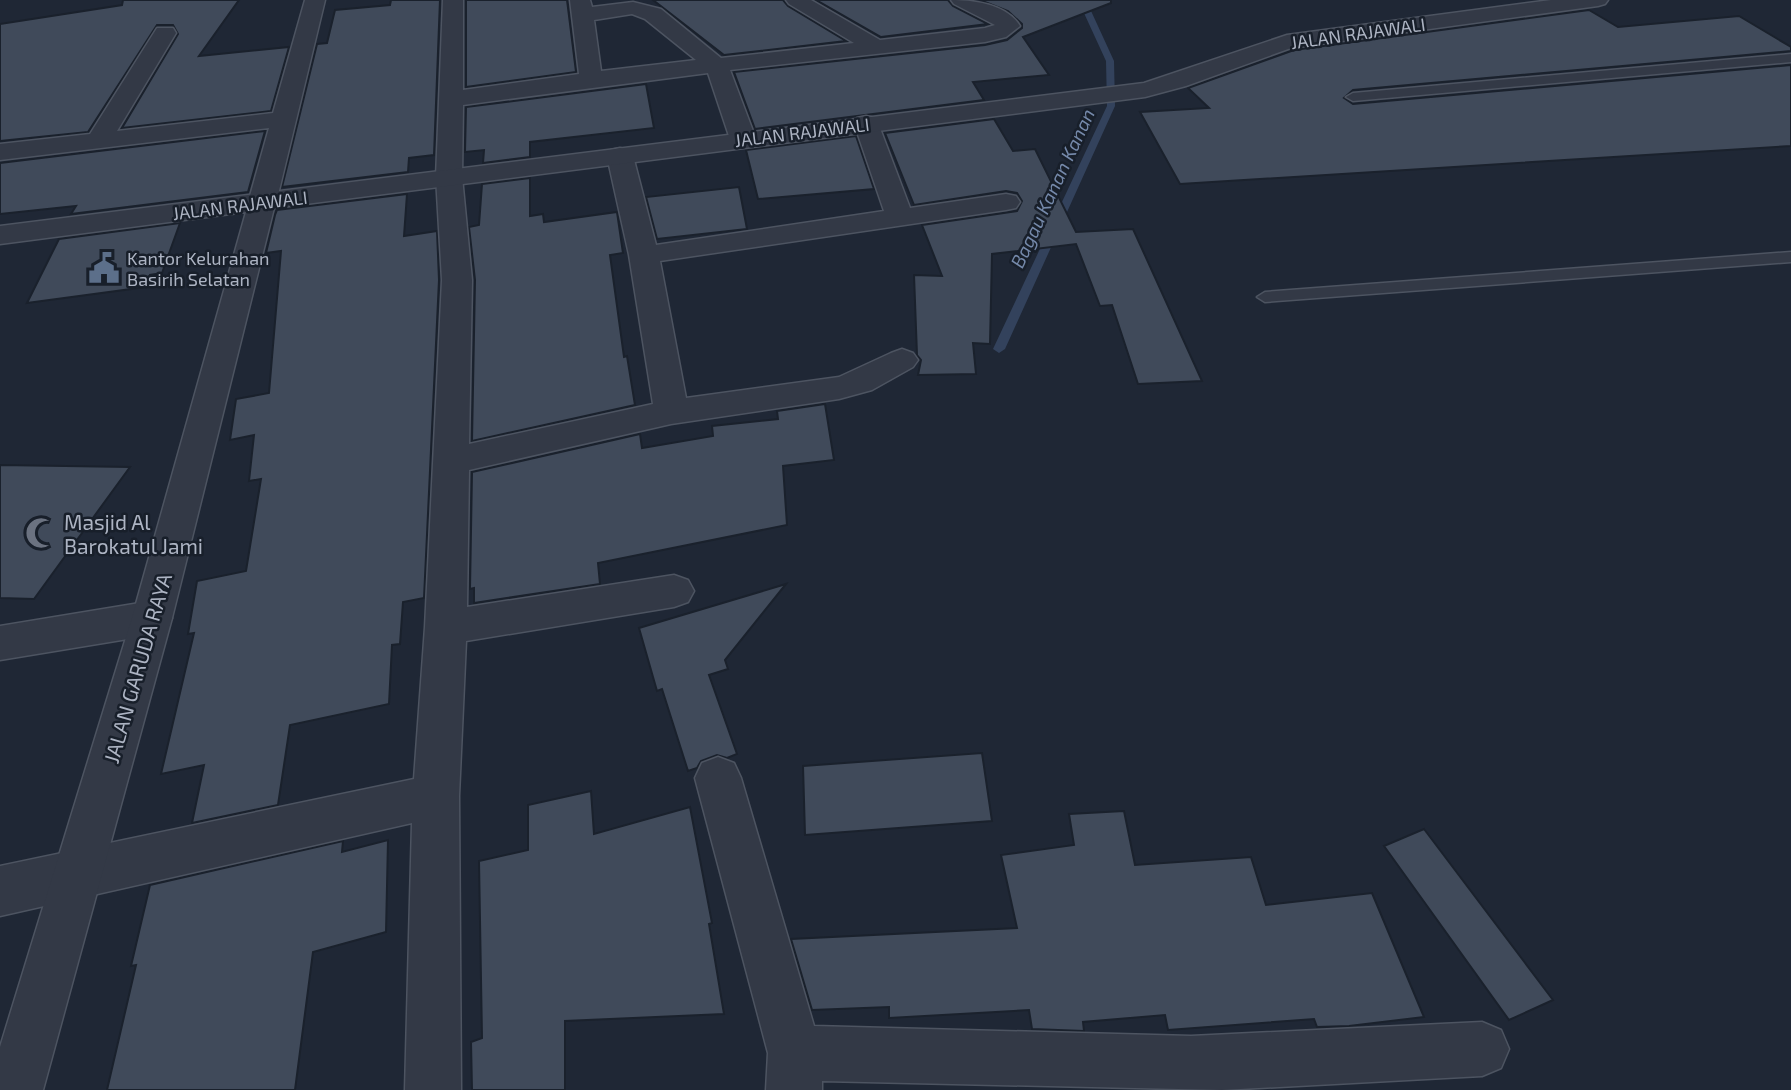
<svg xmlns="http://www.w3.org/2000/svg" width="1791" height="1090" font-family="'Exo 2',sans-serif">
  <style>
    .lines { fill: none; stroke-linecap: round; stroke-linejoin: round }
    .stream { fill: #33425c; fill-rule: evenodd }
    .building { fill: #404a5a; stroke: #1a212c; stroke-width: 2 }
    .service-casing { stroke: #4d5461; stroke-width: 3 }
    .minor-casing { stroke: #4d5461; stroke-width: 3 }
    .tertiary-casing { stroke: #4d5461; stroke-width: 3 }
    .service { fill: #333946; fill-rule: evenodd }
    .minor { fill: #333946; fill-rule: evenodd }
    .tertiary { fill: #333946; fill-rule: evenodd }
    .labels { text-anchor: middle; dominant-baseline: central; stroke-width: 5; stroke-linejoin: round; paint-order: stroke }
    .far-street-label { font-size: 18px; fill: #adb4c3; stroke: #181f2a }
    .far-poi-label { font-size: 18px; fill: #adb4c3; stroke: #181f2a; text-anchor: start }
    .far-water-label { font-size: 19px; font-style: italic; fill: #7589aa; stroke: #181f2a }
    .poi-label { font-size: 21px; fill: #adb4c3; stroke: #181f2a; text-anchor: start }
    .street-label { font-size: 21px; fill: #adb4c3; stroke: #181f2a }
  </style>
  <rect width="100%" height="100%" fill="#1f2735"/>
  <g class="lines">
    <path class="stream" d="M1078,0H1086L1114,61L1115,106L1005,349L999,353L993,349L1107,106L1106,61Z"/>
  </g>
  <g class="building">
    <path d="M123,0H239L199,56L289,47L271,111L122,128L178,34L173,25H157L88,132L0,141V24L122,5Z"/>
    <path d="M391,0H440L434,155L409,158L408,172L282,187L317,44L327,43L335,10L390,5Z"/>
    <path d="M466,0H567L576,72L466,87Z"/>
    <path d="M653,0H783L788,6L846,41L724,55Z"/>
    <path d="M816,0H948L953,6L988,24L881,37Z"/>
    <path d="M980,0H1111V3L1023,37L1049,75L973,82L984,100L755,129L734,72L985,45L1007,40L1022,28V24L1008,11Z"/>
    <path d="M1589,10L1618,27L1739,16L1791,47V51L1353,90L1344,98L1353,104L1791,65V146L1180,184L1140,112L1209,108L1188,88L1294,50Z"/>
    <path d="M646,84L654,128L530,142V157L483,163L484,150L465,152L466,107Z"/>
    <path d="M994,119L1013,151L1035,149L1076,232L1133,229L1202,381L1138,384L1112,305L1100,306L1076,244L992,254L990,344L973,343L976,374L918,375L921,360L917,355L914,275L942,276L922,225L1017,211L1022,201L1017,193L1006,191L914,205L885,133Z"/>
    <path d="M265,131L248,192L71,214L76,206L0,214V163Z"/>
    <path d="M856,136L874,189L758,199L746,150Z"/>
    <path d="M530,178V216L543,214L544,222L617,212L623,253L610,255L624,357L627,356L635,405L472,441L475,280L469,227L479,225L482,184Z"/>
    <path d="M739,187L747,229L657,239L646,197Z"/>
    <path d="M407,194L404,236L437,231L439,280L424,598L403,602L400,644L392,645L389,704L290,725L278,805L192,823L204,765L161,774L194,633L188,634L197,581L246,571L261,479L249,481L254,435L230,440L236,399L269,393L281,251L266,253L275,215L277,210Z"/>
    <path d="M180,223L162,273L150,275L146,287L27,303L59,239Z"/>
    <path d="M825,404L834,460L783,466L787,525L598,563L600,584L474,603V588L470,589L472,472L640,434L642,448L713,436L712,426L778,419L777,411Z"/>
    <path d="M0,465L130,467L34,599L0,598Z"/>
    <path d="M786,584L725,660L728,669L709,675L737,754L727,758L717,755L701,761L697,768L688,771L662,689L657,691L639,628Z"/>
    <path d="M982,753L992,821L805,835L803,766Z"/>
    <path d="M591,791L594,834L690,807L712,923L709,924L724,1014L565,1021V1090H472L471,1042L482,1038L479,861L528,850V805Z"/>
    <path d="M1124,811L1135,865L1251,857L1266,905L1372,893L1424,1017L1349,1026L1317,1027L1314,1019L1168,1030L1165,1015L1083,1022L1084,1031L1032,1029L1029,1010L889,1018V1007L812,1010L791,939L1017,928L1001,855L1074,845L1069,814Z"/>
    <path d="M1424,829L1553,1000L1509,1020L1384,846Z"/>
    <path d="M388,840L386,932L313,952L295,1090H107L136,965L131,966L150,885L343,841L342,852Z"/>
  </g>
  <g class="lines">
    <defs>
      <g id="service">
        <path d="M1791,54V62L1353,101L1346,97L1353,93Z"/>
        <path d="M1791,252V262L1265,302L1257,297L1265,292Z"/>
      </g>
      <g id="minor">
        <path d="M305,0H325L276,203L272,209L262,211L252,209L248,203L269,128L0,160V144L90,134L157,28H173L176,33L117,131L273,113Z"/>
        <path d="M443,0H463V90L579,74L570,0H590L592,7L633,2L661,9L721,58L854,43L789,4L786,0H811L880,40L985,28L995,25L954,4L951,0C973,0 1007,4 1020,26L1006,37L985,42L730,70L756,139L752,144L743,147L734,144L730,139L708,73L463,105L462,177L472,280L469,444L653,404L629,255L607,156L611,150L620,148L629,150L633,156L656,245L884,211L854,123L857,118L866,116L875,118L878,123L910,208L1006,194L1016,196L1020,202L1016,208L1006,210L660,261L686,398L839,377L891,353L902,349L913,353L918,360L913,367L872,390L839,399L671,424L469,470L467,607L674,575L688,580L694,591L688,602L674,607L466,641L459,796L461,1090H405L412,823L0,916V866L414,779L425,627L442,280L436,177ZM632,14L645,19L696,60L601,71L594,20Z"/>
        <path d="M152,601L166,606L172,618L166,630L152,635L0,660V626Z"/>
        <path d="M718,757L734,763L741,778L814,1026L1191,1036L1482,1022L1501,1030L1509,1049L1501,1068L1482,1076L1222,1090L822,1081V1090H766L768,1053L695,778L702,763Z"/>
      </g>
      <path id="tertiary" d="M1551,0H1608L1605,4L1598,6L1291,48L1186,86L1145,97L274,208L172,618L43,1090H0V1047L132,618L246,212L0,244V226L1144,83L1287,35Z"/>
    </defs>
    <use href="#service" class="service-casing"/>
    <use href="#minor" class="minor-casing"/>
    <use href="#tertiary" class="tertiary-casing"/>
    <use href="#service" class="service"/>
    <use href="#minor" class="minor"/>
    <use href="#tertiary" class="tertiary"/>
  </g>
  <defs>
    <symbol id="civic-bare" viewBox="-9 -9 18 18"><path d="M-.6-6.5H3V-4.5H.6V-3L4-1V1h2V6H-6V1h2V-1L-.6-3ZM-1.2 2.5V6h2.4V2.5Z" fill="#5c6f8a" stroke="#181f2a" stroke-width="2.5" paint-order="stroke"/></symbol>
    <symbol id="mosque-bare" viewBox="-9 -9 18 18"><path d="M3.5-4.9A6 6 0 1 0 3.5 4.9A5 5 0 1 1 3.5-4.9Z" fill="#6b7280" stroke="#181f2a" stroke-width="2.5" paint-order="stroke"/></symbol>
  </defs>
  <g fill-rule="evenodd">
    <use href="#civic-bare" x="82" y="246" width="44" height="44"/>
    <use href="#mosque-bare" x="19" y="511" width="44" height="44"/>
  </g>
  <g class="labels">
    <g class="far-street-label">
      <text transform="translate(1358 33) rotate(-8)">JALAN RAJAWALI</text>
      <text transform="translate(802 132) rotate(-7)">JALAN RAJAWALI</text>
      <text transform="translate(240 205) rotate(-7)">JALAN RAJAWALI</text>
    </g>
    <g class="far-poi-label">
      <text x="127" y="258">Kantor Kelurahan<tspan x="127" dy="21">Basirih Selatan</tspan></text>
    </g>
    <g class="far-water-label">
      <text transform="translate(1052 188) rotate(-65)">Bagau Kanan Kanan</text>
    </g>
    <g class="poi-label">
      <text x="64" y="521">Masjid Al<tspan x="64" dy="24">Barokatul Jami</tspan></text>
    </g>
    <g class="street-label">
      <text transform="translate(137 668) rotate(-74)">JALAN GARUDA RAYA</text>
    </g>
  </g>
</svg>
